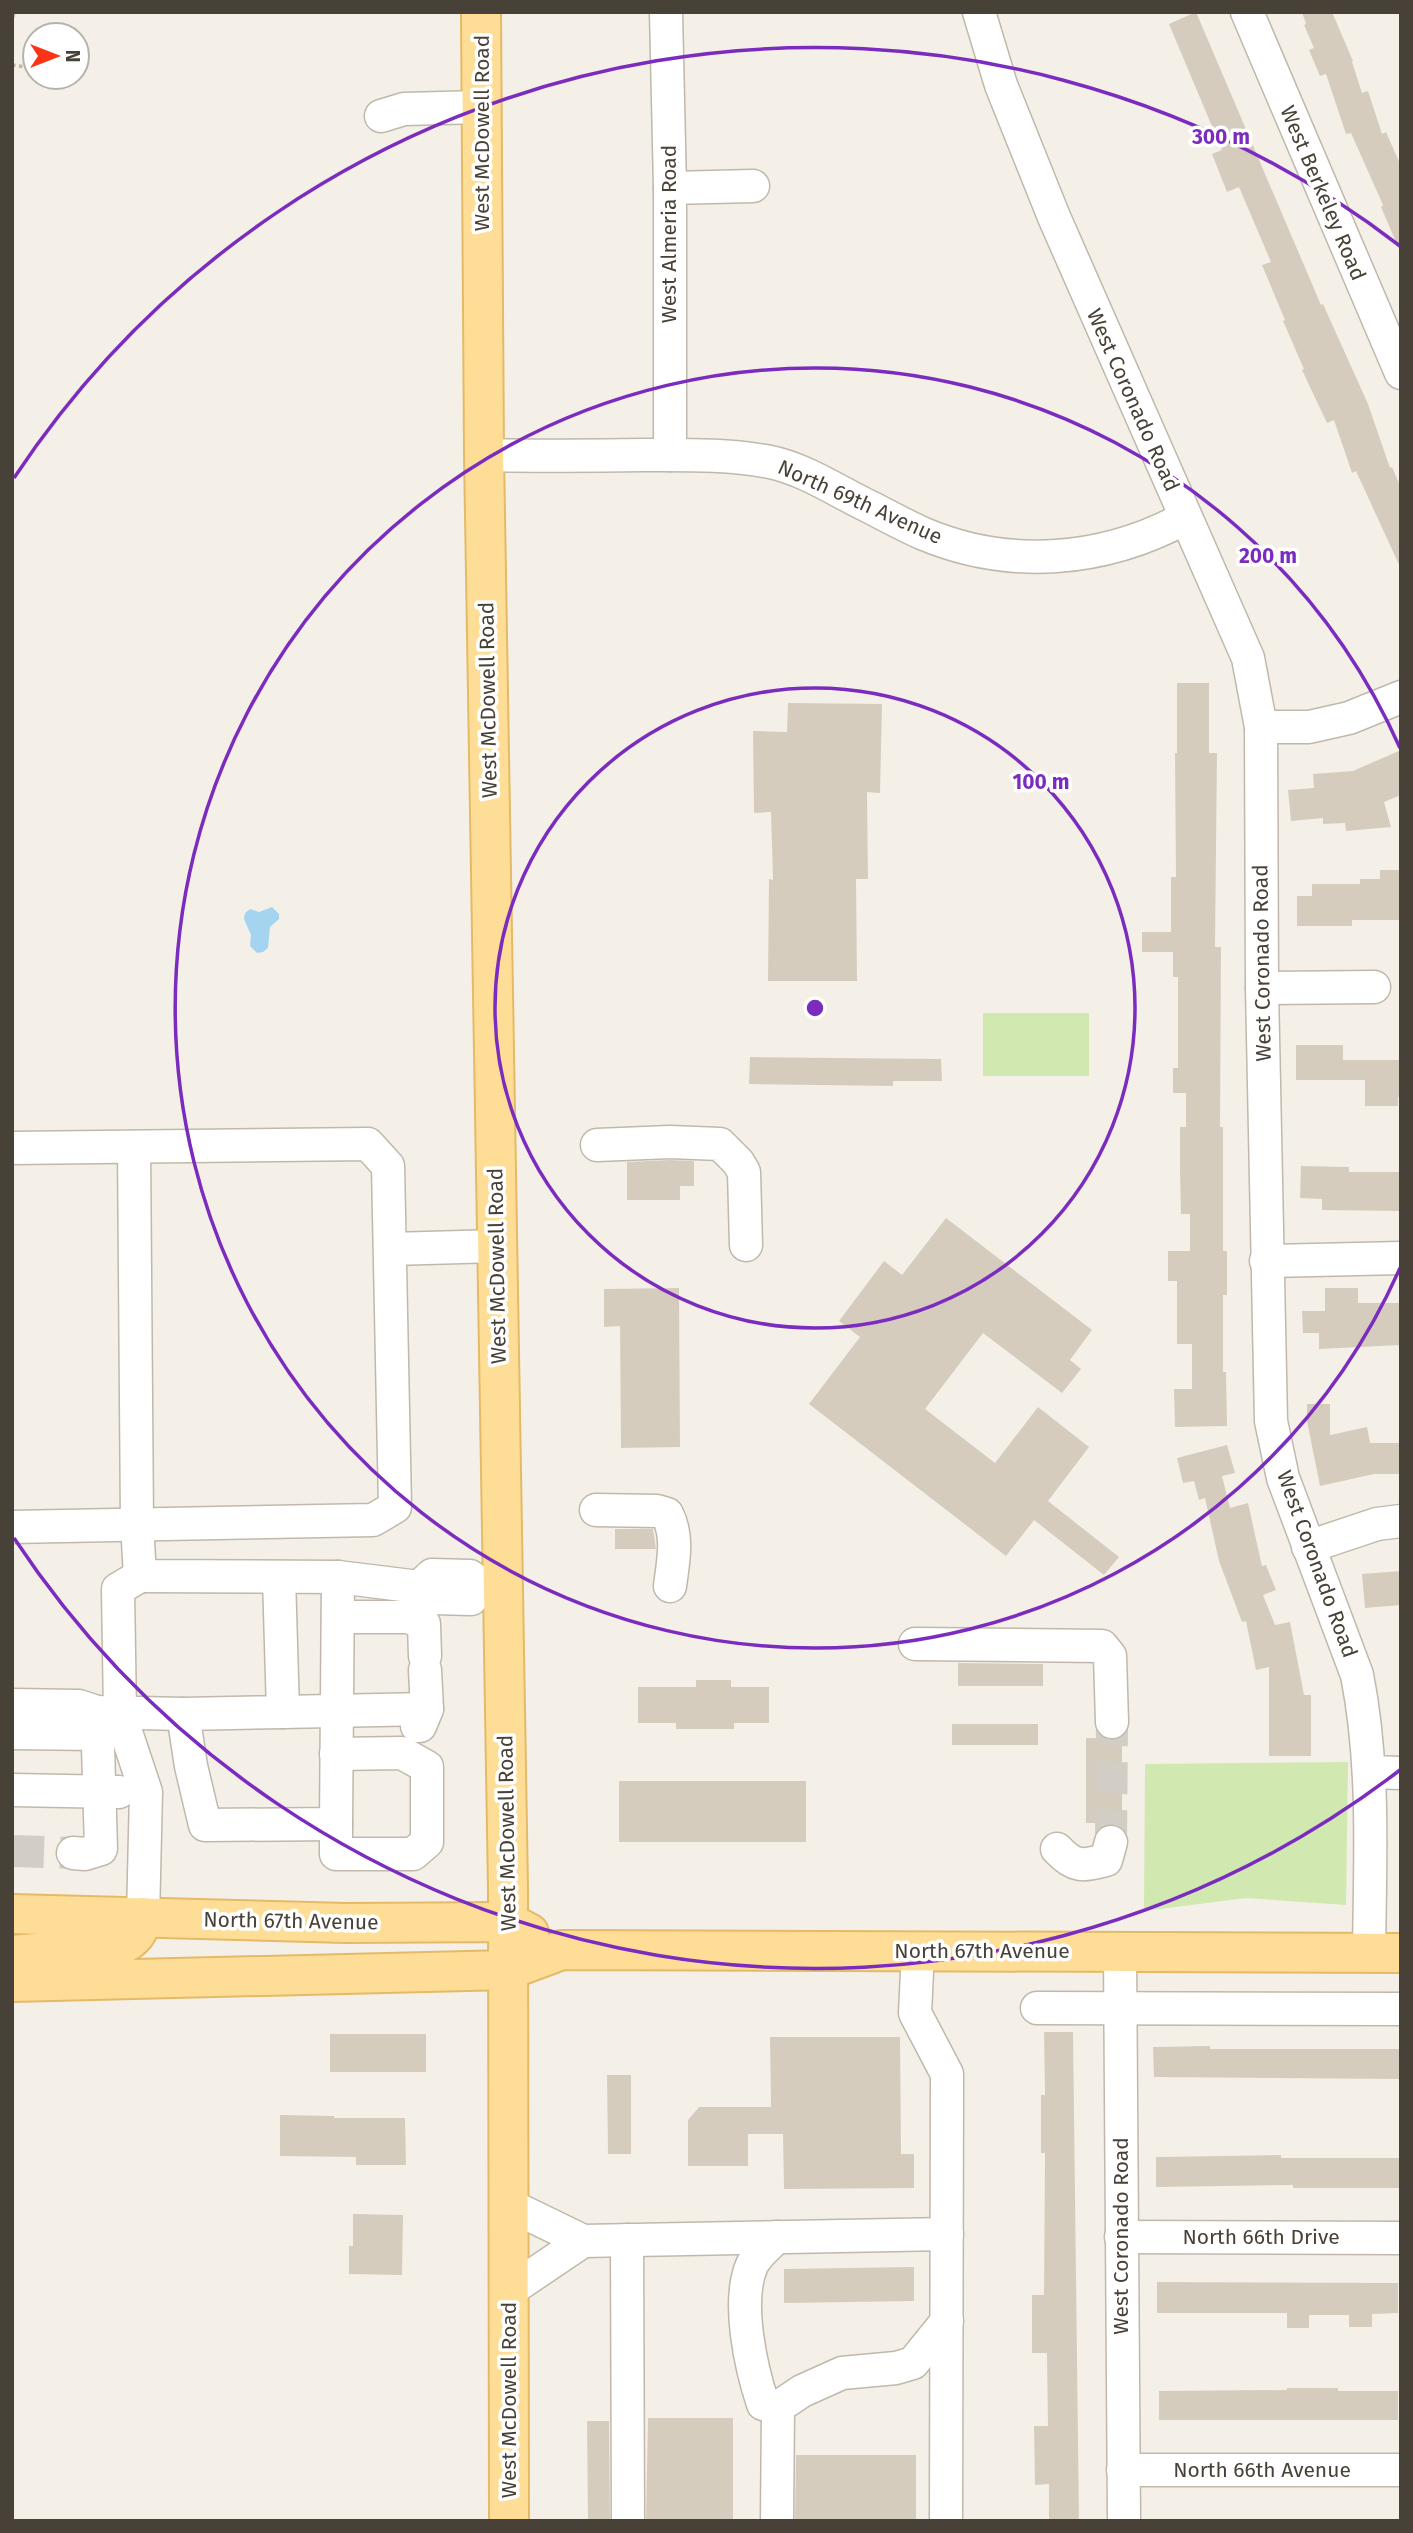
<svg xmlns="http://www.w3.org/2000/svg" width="1413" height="2533" font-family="'Fira Sans',sans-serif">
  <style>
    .green { fill: #d1e8b1 }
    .water { fill: #a5d4f1 }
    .building { fill: #d6ccbe }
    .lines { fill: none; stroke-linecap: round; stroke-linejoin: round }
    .minor-tunnel { stroke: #d2cdc5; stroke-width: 32; stroke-dasharray: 32 16; stroke-linecap: butt }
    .minor-casing { stroke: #c0b8ab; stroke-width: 35 }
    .major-casing { stroke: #e4ba66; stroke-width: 42 }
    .path { stroke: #c2b39c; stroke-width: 3.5; stroke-dasharray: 3.5 3.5; stroke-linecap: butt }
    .minor { stroke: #fff; stroke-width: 32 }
    .major { stroke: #fede97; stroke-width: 38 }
    .ring { fill: none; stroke: #7b2cbf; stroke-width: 3.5 }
    .labels { text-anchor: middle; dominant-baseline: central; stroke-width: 7; stroke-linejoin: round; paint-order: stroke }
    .street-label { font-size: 21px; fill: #484137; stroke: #fff }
    .centre { fill: #7b2cbf; stroke: #fff; stroke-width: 3.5 }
    .ring-label { font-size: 21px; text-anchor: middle; font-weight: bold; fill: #7b2cbf; stroke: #fff; stroke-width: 7; stroke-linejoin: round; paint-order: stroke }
  </style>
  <rect width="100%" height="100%" fill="#f4f0e8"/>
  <g class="green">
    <rect x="983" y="1013" width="106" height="63"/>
    <path d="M1348,1762L1346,1905L1246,1898L1144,1911L1145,1764Z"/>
  </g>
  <path class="water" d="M272,907L279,914V919L270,927L268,948L263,952L257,953L250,946L251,935L244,919L245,913L250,909L259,912Z"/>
  <g class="building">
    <path d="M1196,12L1321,305L1323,304L1368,404L1390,468L1392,467L1401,488V569L1356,471L1352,473L1334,420L1327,423L1302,370L1304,369L1283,321L1285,320L1262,265L1271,262L1239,187L1227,192L1212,154L1222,150L1169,24Z"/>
    <path d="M1302,12H1332L1353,61L1352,62L1362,93L1368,91L1382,134L1386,132L1401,166V254L1381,207L1383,205L1351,133L1346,134L1326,74L1320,76L1309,50L1314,48L1304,25L1306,24Z"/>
    <path d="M1177,683H1209V753H1217L1215,947H1221L1220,1127H1223V1251H1227V1295H1223V1372H1226L1227,1426L1175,1427L1174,1389H1192V1344H1177V1281H1168V1251H1190V1214H1181L1180,1171V1127H1186V1093H1173V1068H1178V977H1173V952H1142V932H1171V877H1176L1175,753H1177Z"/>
    <path d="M788,703L882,704L880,793L867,792L868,879H856L857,981H768L769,879L773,880L771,812L754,813L753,731L787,732Z"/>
    <path d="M1401,750V795L1384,802L1391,827L1346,831L1345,823L1323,824V818L1291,821L1288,790L1314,788L1313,774L1353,771Z"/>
    <path d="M1380,870H1401V920H1352V926H1297V896H1312V884H1360V879H1380Z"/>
    <path d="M1296,1045H1343V1060H1401V1096L1398,1097V1106H1365V1080H1296Z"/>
    <path d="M750,1057L941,1059L942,1081H893V1086L749,1084Z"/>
    <path d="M670,1160L694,1161V1186H680V1200H627V1162Z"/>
    <path d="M1301,1166L1349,1167V1172H1401V1211L1322,1210V1199L1300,1198Z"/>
    <path d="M946,1218L1092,1330L1070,1360L1081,1369L1062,1393L983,1333L925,1409L995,1463L1038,1407L1089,1447L1048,1501L1119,1557L1104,1575L1034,1520L1006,1556L809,1404L860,1337L839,1321L884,1261L902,1275Z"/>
    <path d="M679,1288L680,1447L621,1448L620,1326L604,1327V1289Z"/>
    <path d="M1325,1288H1358V1303H1401V1345L1319,1349V1333H1303L1302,1311H1325Z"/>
    <path d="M1307,1404H1330V1435L1367,1427L1370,1443H1401V1474H1374L1320,1486L1307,1421Z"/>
    <path d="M1227,1445L1235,1473L1222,1476L1230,1508L1248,1503L1262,1566L1266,1565L1276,1590L1263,1595L1275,1625L1290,1622L1304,1695H1311V1756H1269V1667L1256,1670L1246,1621L1242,1622L1219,1561L1205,1498L1199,1500L1194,1481L1183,1483L1177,1458Z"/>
    <path d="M615,1529H653L656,1549H615Z"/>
    <path d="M1401,1571V1605L1365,1608L1362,1574Z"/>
    <path d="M958,1663L1043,1664V1686H958Z"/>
    <path d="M696,1680H731V1687H769V1723H734V1729H676V1723H638V1687H696Z"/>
    <rect x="952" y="1724" width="86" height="21"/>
    <path d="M1101,1736L1112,1740L1122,1737V1828L1115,1824L1101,1827V1823H1086V1738H1101Z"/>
    <rect x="619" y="1781" width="187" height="61"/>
    <path d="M1044,2032H1073L1079,2521H1049V2484L1035,2485L1034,2426H1048L1047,2353H1032V2295H1044L1045,2153H1041V2095H1045Z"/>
    <rect x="330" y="2034" width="96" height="38"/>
    <path d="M770,2037H900L901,2154H914V2188L784,2189L783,2134H748V2166H688V2120L699,2107H771Z"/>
    <path d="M1210,2046V2049H1401V2079L1154,2077L1153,2047Z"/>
    <path d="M607,2075H631V2154H608Z"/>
    <path d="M280,2115L334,2116V2118H405L406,2165H356V2157L280,2156Z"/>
    <path d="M1281,2155V2158H1401V2188H1293V2185L1156,2187V2157Z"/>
    <path d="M353,2214L403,2215L402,2275L349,2274V2246H353Z"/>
    <path d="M914,2267V2301L784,2303V2269Z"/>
    <path d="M1157,2282L1398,2283V2313L1372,2314V2327H1349V2315H1309V2328H1287V2313H1157Z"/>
    <path d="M1287,2388H1338V2391H1398V2420H1159V2391L1287,2390Z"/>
    <path d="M648,2418H733V2521H646Z"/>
    <path d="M587,2421H609L610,2521H588Z"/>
    <path d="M796,2455H916V2521H795Z"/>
  </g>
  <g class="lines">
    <g class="minor-tunnel">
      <path d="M1111,1842L1112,1722"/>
      <path d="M12,1851L73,1853"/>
    </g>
    <defs>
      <g id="minor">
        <path d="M666,12L670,188V455"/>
        <path d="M979,12L1001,85L1054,217L1248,658L1261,727L1262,988L1271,1421L1283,1478L1357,1675C1375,1766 1370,1860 1369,1953"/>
        <path d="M1247,12L1401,373"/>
        <path d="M381,116L404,109L481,107"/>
        <path d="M670,188L753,186"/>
        <path d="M484,455C537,456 590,456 643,455C685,455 729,454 770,462C805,469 840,493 872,508C889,517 906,526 924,534C1010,570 1104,562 1185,518"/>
        <path d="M1261,727H1309L1349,718L1401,697"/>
        <path d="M1262,988L1374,987"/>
        <path d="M597,1145L670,1142L720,1144L738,1162L744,1172L746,1245"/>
        <path d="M134,1147L137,1524L140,1576L338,1577L419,1587"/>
        <path d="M12,1148L368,1144L388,1166L395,1507L373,1520L12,1527"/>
        <path d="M391,1249L497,1246"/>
        <path d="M1266,1261L1401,1258"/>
        <path d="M596,1510L657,1511L667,1514C679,1537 673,1562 670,1586"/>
        <path d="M1308,1547L1377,1524L1401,1521"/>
        <path d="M140,1576L118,1589L120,1714L146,1792L143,1917"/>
        <path d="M279,1577L283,1712L183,1714L191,1766L205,1825L336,1824L338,1577"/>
        <path d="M482,1585L470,1576L432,1575L419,1587L432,1598L471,1599L482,1585L502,1583"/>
        <path d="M338,1617H409L424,1624L425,1656"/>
        <path d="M915,1644L1102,1646L1110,1656L1112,1722"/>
        <path d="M12,1705L79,1706L97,1712L183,1714"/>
        <path d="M283,1712L427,1709"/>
        <path d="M417,1726H420L427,1709L425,1670"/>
        <path d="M12,1733L97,1734"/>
        <path d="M1369,1772L1401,1773"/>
        <path d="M12,1790L119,1792"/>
        <path d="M336,1824V1854H413L427,1842V1767L402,1753L336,1754"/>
        <path d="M1057,1849C1075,1868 1082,1866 1106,1860L1111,1842"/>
        <path d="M73,1853L85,1854L101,1849L97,1712"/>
        <path d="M918,1951L915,2013L947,2074L946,2521"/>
        <path d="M1120,1952L1124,2521"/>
        <path d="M1037,2008L1401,2009"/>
        <path d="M509,2205L583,2241L509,2291"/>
        <path d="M777,2237C768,2246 757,2254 752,2265C736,2301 751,2368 763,2404L778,2407L802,2391L842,2373L896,2368L913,2363L947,2321"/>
        <path d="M1121,2237L1401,2238"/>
        <path d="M627,2240L628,2521"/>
        <path d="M583,2241L947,2234"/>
        <path d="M1123,2470H1401"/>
        <path d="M777,2521L778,2407"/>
      </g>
      <g id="major">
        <path d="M481,12L484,455L508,1889L509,2521"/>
        <path d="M12,1914L346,1923L508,1922L529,1933"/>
        <path d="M12,1955L119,1946C134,1939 138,1933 143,1917"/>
        <path d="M12,1982L508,1970L562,1950L1401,1953"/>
      </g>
    </defs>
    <use href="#minor" class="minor-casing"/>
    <use href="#major" class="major-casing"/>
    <g class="path">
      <path d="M12,24L14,12"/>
      <path d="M12,65L25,67"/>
    </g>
    <use href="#minor" class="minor"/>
    <use href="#major" class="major"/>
  </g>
  <g class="ring">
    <circle cx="815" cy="1008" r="320"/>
    <path d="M1400 1268A640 640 0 1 1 1400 748"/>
    <path d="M1400 1770A961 961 0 0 1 14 1538M14 478A961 961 0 0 1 1400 246"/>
  </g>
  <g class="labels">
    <g class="street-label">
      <text transform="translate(482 133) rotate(-90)">West McDowell Road</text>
      <text transform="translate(1323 193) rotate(67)">West Berkeley Road</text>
      <text transform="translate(669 234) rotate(-90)">West Almeria Road</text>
      <text transform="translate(1133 400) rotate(66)">West Coronado Road</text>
      <text transform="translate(860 502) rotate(24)">North 69th Avenue</text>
      <text transform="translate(488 700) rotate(-91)">West McDowell Road</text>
      <text transform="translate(1262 963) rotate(-91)">West Coronado Road</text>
      <text transform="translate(497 1266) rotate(-91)">West McDowell Road</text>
      <text transform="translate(1317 1564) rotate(70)">West Coronado Road</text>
      <text transform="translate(507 1833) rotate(-91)">West McDowell Road</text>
      <text transform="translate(291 1921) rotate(1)">North 67th Avenue</text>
      <text x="982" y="1951">North 67th Avenue</text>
      <text transform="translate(1121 2236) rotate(-90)">West Coronado Road</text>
      <text x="1261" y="2237">North 66th Drive</text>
      <text transform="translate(509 2400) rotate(-90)">West McDowell Road</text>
      <text x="1262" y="2470">North 66th Avenue</text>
    </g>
  </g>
  <circle cx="815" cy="1008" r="10" class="centre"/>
  <g class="ring-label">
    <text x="1221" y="144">300 m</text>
    <text x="1268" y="563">200 m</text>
    <text x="1041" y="789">100 m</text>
  </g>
  <rect width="1413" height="2533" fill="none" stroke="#484137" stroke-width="28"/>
  <g transform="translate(56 56) rotate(90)"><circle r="33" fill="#ffffff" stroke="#b6b3af" stroke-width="2"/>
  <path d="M0-5L12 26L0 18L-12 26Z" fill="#fb3419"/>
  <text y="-10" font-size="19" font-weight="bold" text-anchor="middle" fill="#484137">N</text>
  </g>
</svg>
